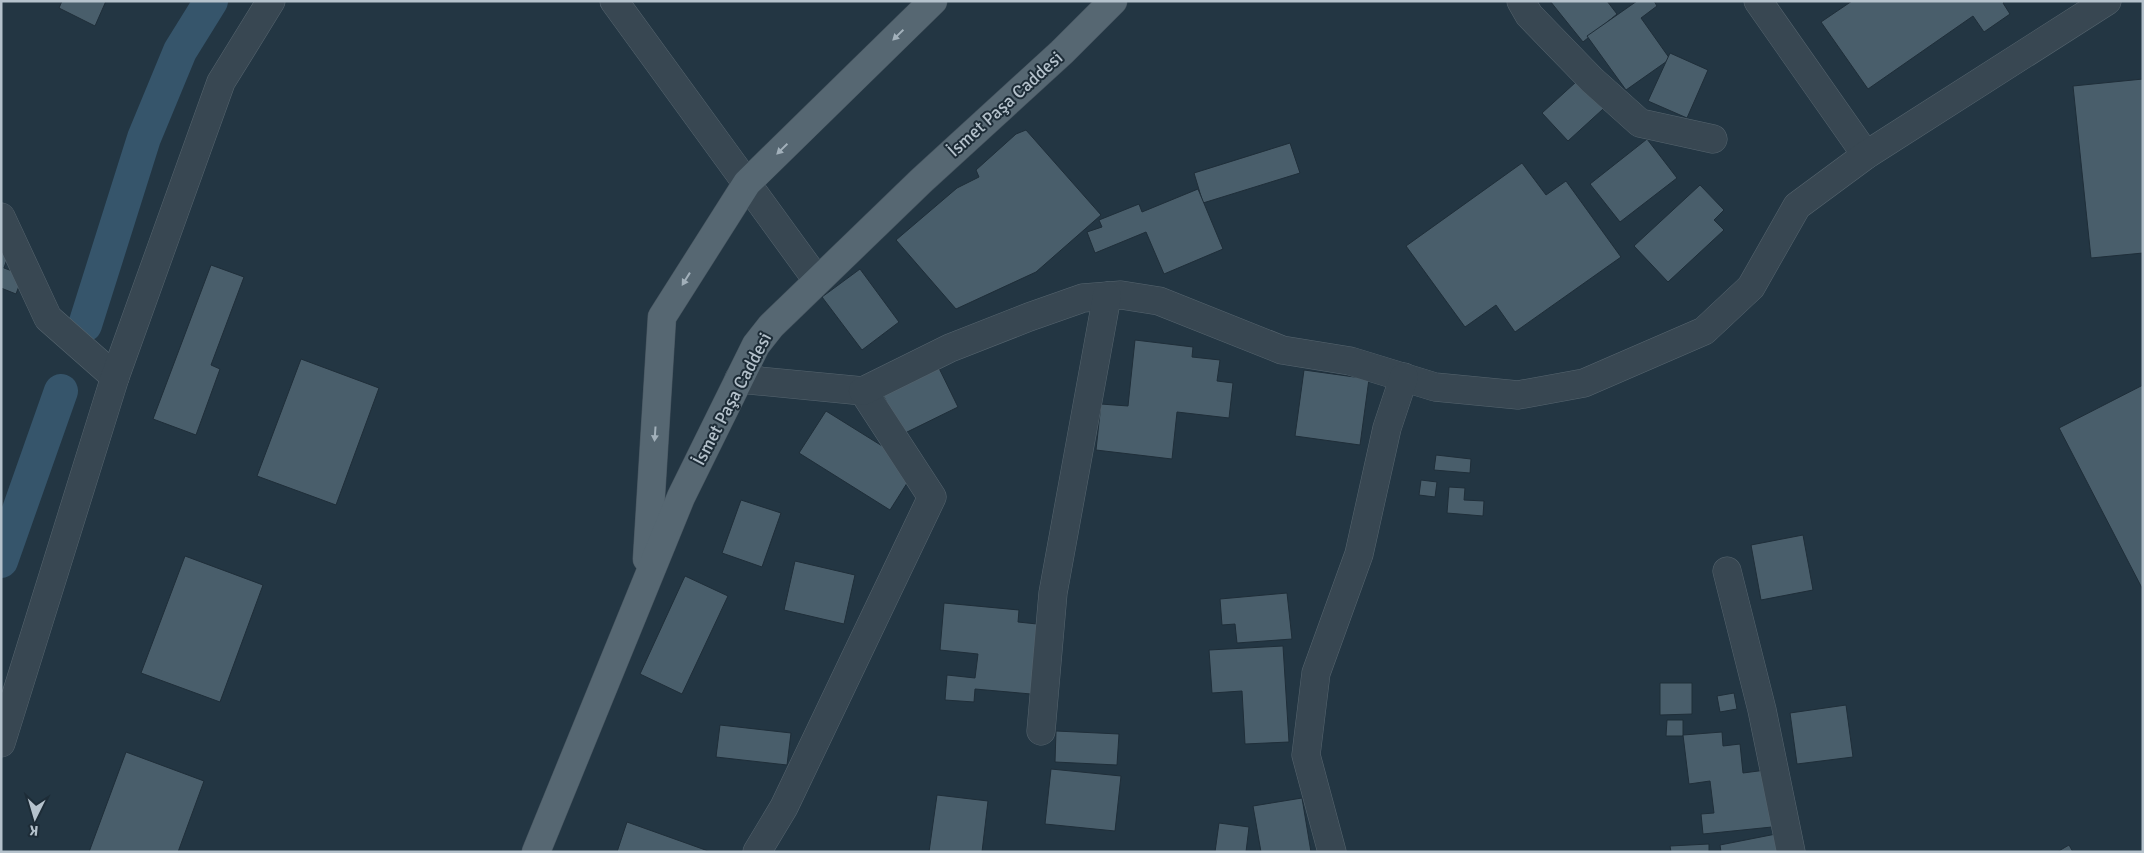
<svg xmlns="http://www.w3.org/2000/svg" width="2144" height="853" font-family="Signika,sans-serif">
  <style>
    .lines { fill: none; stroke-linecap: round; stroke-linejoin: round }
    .canal { stroke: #36556b; stroke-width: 34 }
    .building { fill: #495e6b; stroke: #1f2e39 }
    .minor-casing { stroke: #56656f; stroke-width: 29 }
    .major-casing { stroke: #45535e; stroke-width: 29 }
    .minor { stroke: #384752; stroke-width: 28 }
    .major { stroke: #566772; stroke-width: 28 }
    .oneway { fill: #a2b0ba }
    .labels { text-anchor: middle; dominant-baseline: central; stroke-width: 4; stroke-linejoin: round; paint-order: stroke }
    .street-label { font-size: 18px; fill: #b5c2cc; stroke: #1d2c37 }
  </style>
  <rect width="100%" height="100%" fill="#233643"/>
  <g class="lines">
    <g class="canal">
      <path d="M85,325L144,138L180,51L211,1"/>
      <path d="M1,561L61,391"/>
    </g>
  </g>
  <g class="building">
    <path d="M62,1H106L95,26L59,8Z"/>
    <path d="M1550,1H1607L1617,14L1583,42Z"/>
    <path d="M1637,1H1654L1657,6L1641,18L1670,59L1626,90L1587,36Z"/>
    <path d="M1852,1H2005L2003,3L2010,14L1984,32L1973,16L1868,89L1821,22Z"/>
    <path d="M1670,53L1708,70L1687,118L1648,101Z"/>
    <path d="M1588,71L1614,99L1568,141L1542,113Z"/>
    <path d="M2143,79V253L2091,258L2073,86Z"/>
    <path d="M1026,130L1101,215L1036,272L956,309L896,240L957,188L979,177L976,170L1016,134Z"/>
    <path d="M1647,139L1677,178L1620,222L1590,184Z"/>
    <path d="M1290,143L1300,173L1203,203L1194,173Z"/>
    <path d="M1522,163L1546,195L1566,181L1621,257L1515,332L1496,305L1465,327L1406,246Z"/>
    <path d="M1700,185L1724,210L1714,220L1724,230L1668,282L1634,246Z"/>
    <path d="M1198,189L1223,249L1164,274L1146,232L1095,253L1087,232L1102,227L1099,220L1139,204L1142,212Z"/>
    <path d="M1,240L12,244L4,268L23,275L16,294L1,288Z"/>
    <path d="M211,265L244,277L211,365L220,369L196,435L153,419Z"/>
    <path d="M860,269L899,322L862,350L822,297Z"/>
    <path d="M1135,340L1193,347L1192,357L1220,360L1217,381L1233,383L1229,418L1177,412L1172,459L1096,450L1101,404L1128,406Z"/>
    <path d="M301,359L379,388L336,505L257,476Z"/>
    <path d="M936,362L958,407L903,434L880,389Z"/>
    <path d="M1304,370L1369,379L1360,445L1295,436Z"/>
    <path d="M2143,385V590L2059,428Z"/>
    <path d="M826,411L895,454L909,480L890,510L799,453Z"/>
    <path d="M1436,455L1471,459L1470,473L1434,470Z"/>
    <path d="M1421,480L1437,482L1435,497L1419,495Z"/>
    <path d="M1449,487L1465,488L1464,500L1484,501L1483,516L1447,513Z"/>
    <path d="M741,500L781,513L762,567L722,553Z"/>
    <path d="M1803,535L1813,590L1761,600L1751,545Z"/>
    <path d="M185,556L263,585L220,702L141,673Z"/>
    <path d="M795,561L855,575L844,624L784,610Z"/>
    <path d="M685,576L728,596L682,694L640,674Z"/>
    <path d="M1287,593L1292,639L1237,643L1235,624L1222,625L1220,599Z"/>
    <path d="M944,603L1019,610L1018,622L1037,624L1031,694L975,689L974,702L945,700L947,675L975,678L978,654L940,650Z"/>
    <path d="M1283,646L1289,742L1245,744L1242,691L1212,693L1209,650Z"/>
    <path d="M1660,683H1692V714L1660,715Z"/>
    <path d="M1734,693L1737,709L1720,712L1717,696Z"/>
    <path d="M1846,705L1853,757L1797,764L1790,713Z"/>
    <path d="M1667,720H1683V736H1666Z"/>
    <path d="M720,725L791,733L787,765L716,757Z"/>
    <path d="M1056,731L1119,734L1117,765L1055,762Z"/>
    <path d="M1722,732L1723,746L1740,744L1743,773L1766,770L1772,827L1703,834L1701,814L1714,813L1710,781L1689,784L1683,735Z"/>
    <path d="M126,752L204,781L178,852H89Z"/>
    <path d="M1051,769L1121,776L1115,831L1045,824Z"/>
    <path d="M937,795L988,801L982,852H929Z"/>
    <path d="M1302,798L1311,852H1261L1253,806Z"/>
    <path d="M627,822L711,852H617Z"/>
    <path d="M1219,823L1249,827L1246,852H1215Z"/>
    <path d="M1781,833L1785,852H1721L1720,845Z"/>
    <path d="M1709,844V852H1671L1670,846Z"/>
    <path d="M2069,845L2073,852H2057Z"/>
  </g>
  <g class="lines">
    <defs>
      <g id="minor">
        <path d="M614,1L817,280"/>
        <path d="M1521,1L1529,15L1592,80L1640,123L1713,139"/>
        <path d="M1758,1L1866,155"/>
        <path d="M1,217L48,318L115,377"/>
        <path d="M739,379L863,391L932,497L784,807L757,852"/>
        <path d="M863,391L950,348L1029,317L1083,298L1121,295L1159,301L1282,350L1350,361L1435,387L1518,395L1584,383L1704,331L1751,287L1797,206L1866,155L2107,1"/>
        <path d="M1727,571L1762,710L1791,852"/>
        <path d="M1041,731L1053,593L1107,296"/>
        <path d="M1,743L115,377L221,82L271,1"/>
        <path d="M1332,852L1306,755L1316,673L1359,554L1387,428L1404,377"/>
      </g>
      <g id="major">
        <path d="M647,559L662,317L747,183L933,1"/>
        <path d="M536,852L681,497L756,345L771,326L921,181L1062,52L1113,1"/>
      </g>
    </defs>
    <use href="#minor" class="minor-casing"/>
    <use href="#major" class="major-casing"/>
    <use href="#minor" class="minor"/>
    <use href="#major" class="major"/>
  </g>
  <defs><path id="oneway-solid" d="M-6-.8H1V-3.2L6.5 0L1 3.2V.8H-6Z" transform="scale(1.25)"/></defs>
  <g class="oneway">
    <use href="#oneway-solid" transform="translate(898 35) rotate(136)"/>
    <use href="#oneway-solid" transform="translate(782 149) rotate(136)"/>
    <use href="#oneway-solid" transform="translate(686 279) rotate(122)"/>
    <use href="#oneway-solid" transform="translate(655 434) rotate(94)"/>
  </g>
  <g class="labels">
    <g class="street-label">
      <text transform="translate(1005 104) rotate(-42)">İsmet Paşa Caddesi</text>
      <text transform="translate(732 399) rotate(-62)">İsmet Paşa Caddesi</text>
    </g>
  </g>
  <rect width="2144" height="853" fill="none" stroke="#b5c2cc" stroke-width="5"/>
  <g transform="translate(35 818) rotate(185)" stroke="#1d2c37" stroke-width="4" paint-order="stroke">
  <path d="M0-4L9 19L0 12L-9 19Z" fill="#b5c2cc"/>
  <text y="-8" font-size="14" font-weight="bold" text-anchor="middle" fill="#b5c2cc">K</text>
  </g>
</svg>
